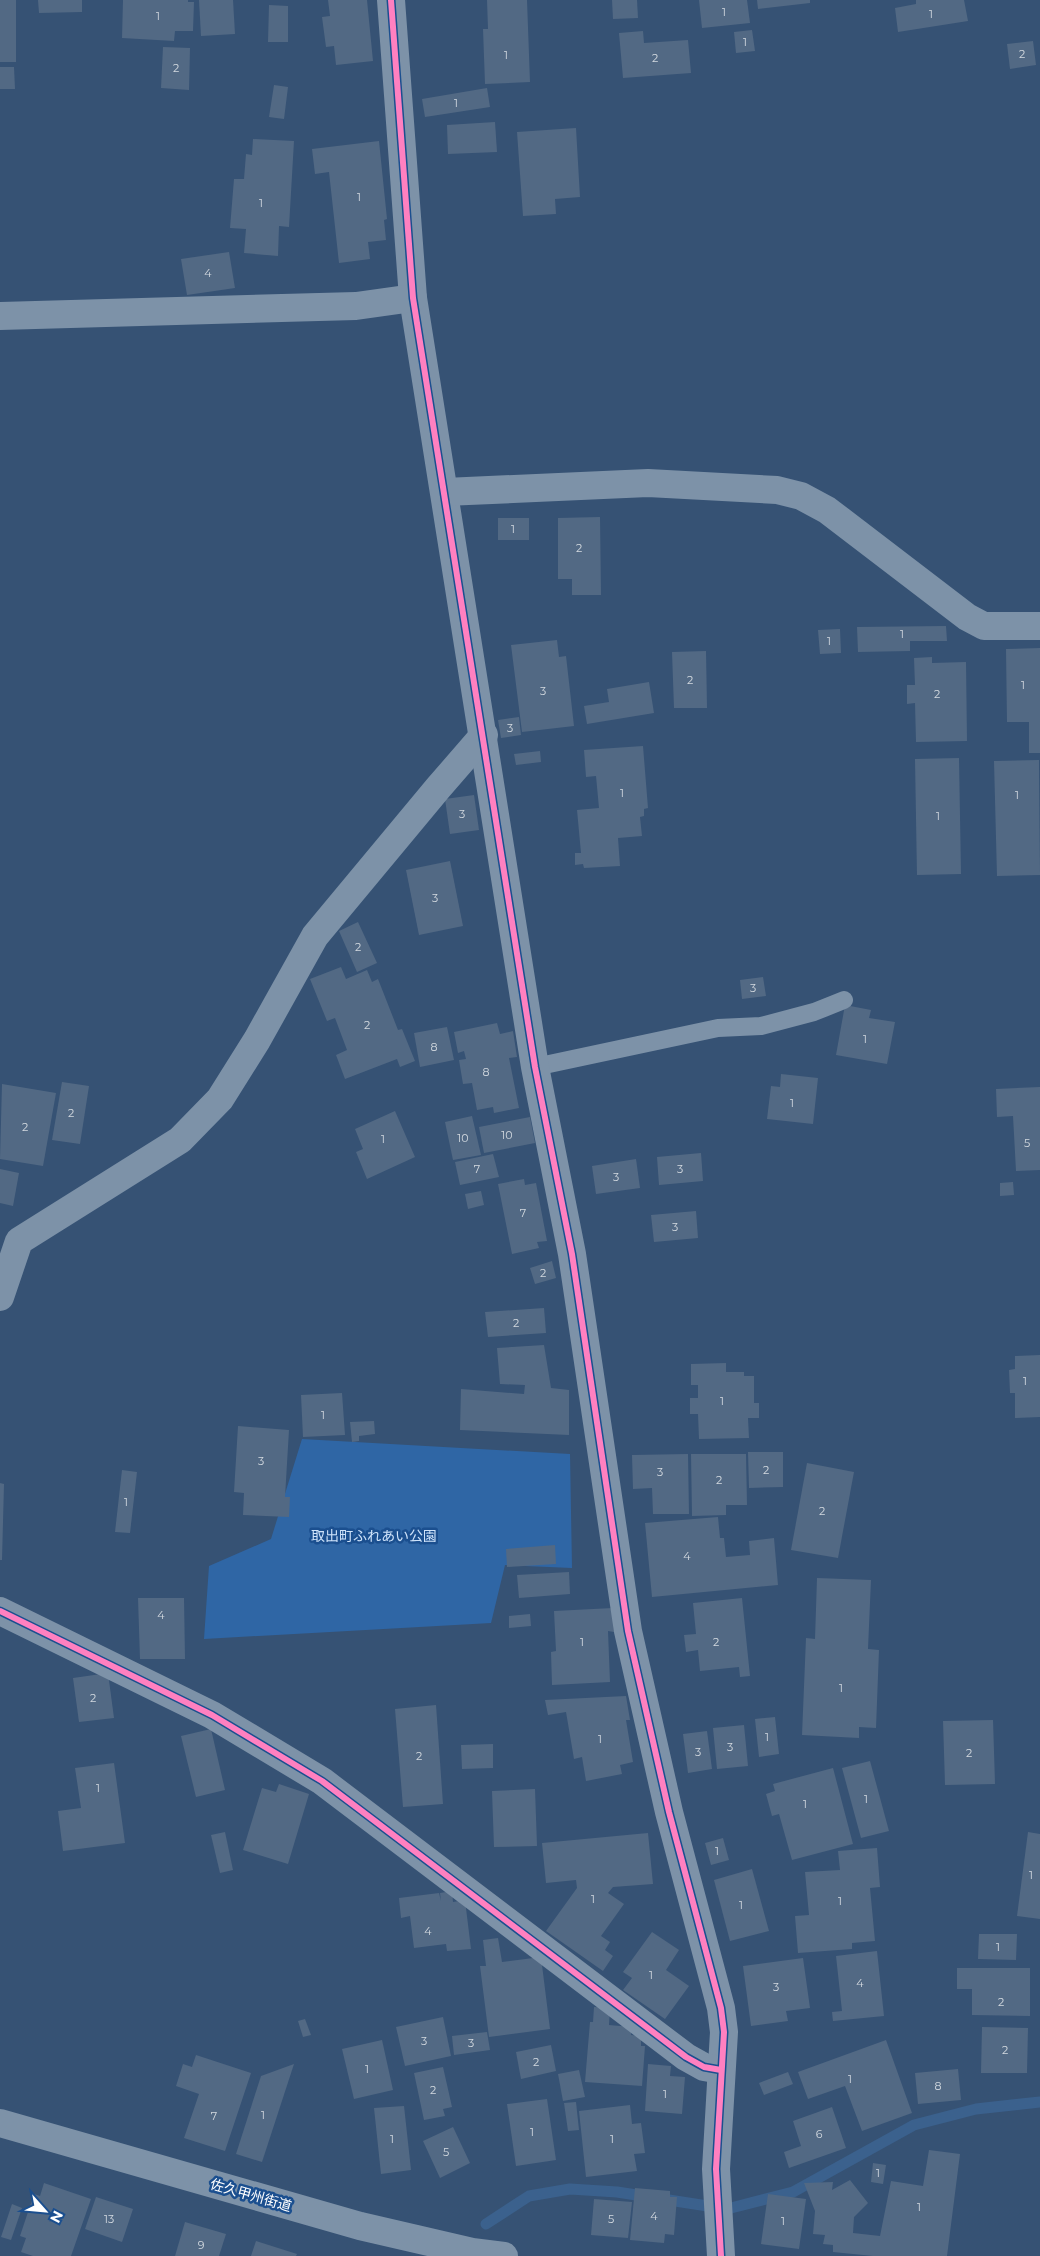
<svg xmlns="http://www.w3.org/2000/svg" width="1040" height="2256" font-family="Montserrat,'Noto Sans JP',sans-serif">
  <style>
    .green { fill: #2f66a5 }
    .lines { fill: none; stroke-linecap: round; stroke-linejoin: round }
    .stream { stroke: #3b618d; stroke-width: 11 }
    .building { fill: #526984 }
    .service { stroke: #7d92a8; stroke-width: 18 }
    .minor { stroke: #7d92a8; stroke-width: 28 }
    .tertiary { stroke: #7d92a8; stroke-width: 28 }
    .cycleway-casing { stroke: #1b4f8f; stroke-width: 9 }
    .cycleway { stroke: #ff80c0; stroke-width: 6 }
    .labels { text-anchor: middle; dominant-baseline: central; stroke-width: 5; stroke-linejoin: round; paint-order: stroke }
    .number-label { font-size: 11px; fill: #d4dae0 }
    .park-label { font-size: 14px; fill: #cfe3fa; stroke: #1b4f8f }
    .street-label { font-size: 14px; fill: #fff; stroke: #1b4f8f }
  </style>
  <rect width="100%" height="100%" fill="#365274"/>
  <path class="green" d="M302,1439L570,1454L572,1568L505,1565L491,1623L204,1639L209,1566L271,1539Z"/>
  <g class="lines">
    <path class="stream" d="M486,2224L529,2196L570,2189L617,2192L727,2209L793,2192L914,2125L976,2109L1040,2102"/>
  </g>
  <g class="building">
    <rect x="0" y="0" width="16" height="62"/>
    <path d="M38,0H82V12L39,13Z"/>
    <path d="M123,0H188V2H194L193,31H175L174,41L122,38Z"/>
    <path d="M199,0H233L235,34L201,36Z"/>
    <path d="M328,0H367L373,61L336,65L334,46L326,47L322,17L330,16Z"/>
    <path d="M487,0H527L530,82L485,84L483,29H488Z"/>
    <path d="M612,0H637L638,18L613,19Z"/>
    <path d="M699,0H747L750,23L702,28Z"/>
    <path d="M757,0H810V3L758,9Z"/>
    <path d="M916,0H964L968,21L898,32L895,8L916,4Z"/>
    <path d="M269,5L288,6V42H268Z"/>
    <path d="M752,30L755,51L736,53L734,32Z"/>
    <path d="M643,31L644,43L688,40L691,73L623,78L619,33Z"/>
    <path d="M1033,41L1036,65L1010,69L1007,44Z"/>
    <path d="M163,47L190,48L189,90L161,88Z"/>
    <path d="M0,67H14L15,89H0Z"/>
    <path d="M274,85L288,87L284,119L269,117Z"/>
    <path d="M487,88L490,107L425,117L422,99Z"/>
    <path d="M495,122L497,152L448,154L447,125Z"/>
    <path d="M576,128L580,197L555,199L556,214L523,216L517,132Z"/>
    <path d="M253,139L294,141L289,227L279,226L278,256L244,253L246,229L230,228L234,179H244L246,154L252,155Z"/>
    <path d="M379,141L387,219L384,220L386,240L368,242L370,259L339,263L329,172L315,174L312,149Z"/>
    <path d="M229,252L235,288L187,295L181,259Z"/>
    <path d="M600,517L601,595H572V579H558V518Z"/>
    <rect x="498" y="518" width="31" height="22"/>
    <path d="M946,626L947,641H910V651L858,652L857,627Z"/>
    <path d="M840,629L841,653L820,654L818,630Z"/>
    <path d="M557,640L559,657L566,656L574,726L522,732L511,645Z"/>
    <path d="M1040,648V753H1029V722H1007L1006,649Z"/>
    <path d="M706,651L707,708H674L672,652Z"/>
    <path d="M932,657V663L966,662L967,741L916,742L915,703L907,704V685H915L914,658Z"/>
    <path d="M649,682L654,713L587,724L584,706L609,702L607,689Z"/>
    <path d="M519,717L521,735L501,738L498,720Z"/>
    <path d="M643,746L648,808L644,809V816L640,817L642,836L618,838L620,866L584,868L583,864L575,865V853H581L577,810L599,808L596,776L586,777L584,750Z"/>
    <path d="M540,751L541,762L516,765L514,754Z"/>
    <path d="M959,758L961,874L917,875L915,759Z"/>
    <path d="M1039,760L1040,875L997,876L994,761Z"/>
    <path d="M474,795L479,830L450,834L445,799Z"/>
    <path d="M450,861L463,926L419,935L406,870Z"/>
    <path d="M358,922L377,963L357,972L339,931Z"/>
    <path d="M341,967L346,979L367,970L372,982L378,979L398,1030L402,1029L415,1061L400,1067L397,1059L345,1079L336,1055L347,1050L335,1018L327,1021L310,979Z"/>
    <path d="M763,977L766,996L742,999L740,980Z"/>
    <path d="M845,1005L871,1010L869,1018L895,1022L887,1064L836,1055Z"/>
    <path d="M497,1023L500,1034L513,1031L517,1057L509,1058L519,1108L494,1113L493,1107L477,1110L472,1083L463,1084L459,1060L466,1059L464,1051L458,1053L454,1032Z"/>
    <path d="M447,1027L454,1060L420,1067L414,1033Z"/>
    <path d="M781,1074L818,1078L813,1124L767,1119L771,1086L780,1087Z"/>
    <path d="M62,1082L89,1086L80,1144L52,1140Z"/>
    <path d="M2,1084L56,1093L43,1166L0,1159Z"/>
    <path d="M1040,1087V1170L1016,1171L1013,1116L997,1117L996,1089Z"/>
    <path d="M395,1111L415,1157L367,1179L356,1152L363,1149L355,1129Z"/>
    <path d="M472,1116L481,1155L453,1160L445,1122Z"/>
    <path d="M530,1117L535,1143L484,1153L479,1127Z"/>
    <path d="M701,1153L703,1181L659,1185L657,1157Z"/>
    <path d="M493,1154L499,1177L460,1185L455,1162Z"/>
    <path d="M636,1159L640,1188L596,1194L592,1166Z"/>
    <path d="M0,1169L19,1173L13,1206L0,1203Z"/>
    <path d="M524,1179L525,1185L536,1183L547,1241L537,1242L539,1248L512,1254L498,1184Z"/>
    <path d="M1013,1182L1014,1195L1000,1196V1183Z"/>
    <path d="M481,1191L484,1205L468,1209L465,1194Z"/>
    <path d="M696,1211L698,1238L654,1242L651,1215Z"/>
    <path d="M552,1261L556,1278L535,1284L530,1268Z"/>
    <path d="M544,1308L546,1333L488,1337L485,1312Z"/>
    <path d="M544,1345L551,1388L569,1390V1435L460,1430L461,1389L524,1394L525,1385L500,1384L497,1348Z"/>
    <path d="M1040,1355V1417L1015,1418V1393H1010L1009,1370L1015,1369V1356Z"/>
    <path d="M726,1363V1372H744V1376H754V1403H759V1418H748L749,1438L699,1439L698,1414H690V1398H698V1385H691V1364Z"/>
    <path d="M342,1393L345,1435L303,1437L301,1395Z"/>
    <path d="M374,1421L375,1434L359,1436V1441L352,1442L350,1422Z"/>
    <path d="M238,1426L289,1430L285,1497H290L289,1517L243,1515L244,1493L234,1492Z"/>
    <path d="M748,1452H783V1487L749,1488Z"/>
    <path d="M688,1454L689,1514H653L652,1488L633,1489L632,1455Z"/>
    <path d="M691,1454H746L747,1505H726V1515L692,1516Z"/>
    <path d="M807,1463L854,1472L838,1558L791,1550Z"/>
    <path d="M122,1470L137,1472L130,1533L115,1532Z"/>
    <path d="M0,1483L4,1484L2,1560H0Z"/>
    <path d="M718,1517L720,1538H724L726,1557L750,1555L749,1541L774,1538L778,1585L652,1597L645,1523Z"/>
    <path d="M555,1545L556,1564L507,1567L506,1549Z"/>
    <path d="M569,1572L570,1594L519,1598L517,1575Z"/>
    <path d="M817,1578L871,1580L868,1649L879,1650L876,1728L859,1727V1738L802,1735L806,1638L815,1639Z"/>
    <path d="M138,1598H184L185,1659H140Z"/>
    <path d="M742,1598L750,1676L740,1677L739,1667L700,1671L698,1650L686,1652L684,1635L696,1634L693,1603Z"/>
    <path d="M613,1608L614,1632L608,1631L610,1682L552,1685L551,1652L556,1651L554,1611Z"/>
    <path d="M530,1614L531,1626L509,1628V1616Z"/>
    <path d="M108,1673L114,1718L79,1722L73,1678Z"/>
    <path d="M626,1696L630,1720H626L633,1762L620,1765L622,1774L586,1781L582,1757L574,1759L566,1712L548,1715L545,1700Z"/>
    <path d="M436,1705L443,1804L403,1807L395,1709Z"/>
    <path d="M775,1717L779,1754L759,1757L755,1719Z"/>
    <path d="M993,1720L995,1784L945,1785L943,1721Z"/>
    <path d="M744,1725L748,1766L717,1769L713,1728Z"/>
    <path d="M211,1729L225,1790L196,1797L181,1736Z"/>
    <path d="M707,1731L712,1769L688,1773L683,1734Z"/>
    <path d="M493,1744V1768L462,1769L461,1745Z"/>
    <path d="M870,1761L889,1831L861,1838L842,1768Z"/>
    <path d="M114,1763L125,1843L63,1851L58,1811L81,1808L75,1768Z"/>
    <path d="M833,1768L853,1844L792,1860L779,1814L772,1816L766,1794L775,1791L773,1784Z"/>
    <path d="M279,1784L309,1794L288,1864L243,1850L262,1788L276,1792Z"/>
    <path d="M535,1789L537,1846L494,1847L492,1791Z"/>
    <path d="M225,1832L233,1870L220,1873L211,1835Z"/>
    <path d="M1028,1832L1040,1834V1919L1017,1916Z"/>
    <path d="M648,1833L653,1884L613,1887L608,1893L624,1904L601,1936L610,1942L605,1950L613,1956L603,1971L546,1931L577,1888L576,1880L546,1883L542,1843Z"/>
    <path d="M723,1838L729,1860L711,1865L705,1843Z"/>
    <path d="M877,1848L880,1887L870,1888L875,1941L852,1943V1949L798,1953L795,1916L809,1915L805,1872L840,1870L838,1851Z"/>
    <path d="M752,1869L769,1931L730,1941L714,1880Z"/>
    <path d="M452,1891L453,1902L465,1900L471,1949L447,1951L446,1944L414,1948L410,1916L401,1918L399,1898L439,1893L441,1901L440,1893Z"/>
    <path d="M652,1932L679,1950L666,1970L689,1986L665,2019L623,1990L632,1978L623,1972Z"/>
    <path d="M979,1934H1017L1016,1960L978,1959Z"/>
    <path d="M498,1938L502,1962L541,1957L550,2029L489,2037L480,1966H486L483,1940Z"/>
    <path d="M877,1951L884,2016L833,2021L832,2012L842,2011L836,1956Z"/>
    <path d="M803,1958L810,2008L786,2011L788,2021L751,2026L743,1966Z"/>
    <path d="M957,1968H1030V2016L972,2015V1989H957Z"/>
    <path d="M594,2007L610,2008L609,2025L632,2027L631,2035L641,2036V2046H645L642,2086L585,2082L590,2022H593Z"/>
    <path d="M443,2017L451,2056L405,2066L396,2027Z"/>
    <path d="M305,2019L311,2035L303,2037L298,2021Z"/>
    <path d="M982,2027L1028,2028L1027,2073H981Z"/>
    <path d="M487,2032L490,2050L454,2055L452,2036Z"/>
    <path d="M382,2040L393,2090L354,2099L342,2049Z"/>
    <path d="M886,2040L912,2113L862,2131L845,2086L808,2099L798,2072Z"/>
    <path d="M551,2045L556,2071L521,2079L516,2052Z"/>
    <path d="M196,2055L251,2073L225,2151L184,2138L199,2094L176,2086L183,2064L192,2067Z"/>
    <path d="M294,2064L262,2162L236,2154L261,2076Z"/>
    <path d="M648,2064L671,2066L670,2076L685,2077L682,2114L645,2111Z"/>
    <path d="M443,2067L452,2107L443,2109L445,2116L424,2120L414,2073Z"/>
    <path d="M958,2069L961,2100L918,2104L915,2073Z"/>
    <path d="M579,2070L585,2097L563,2101L558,2074Z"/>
    <path d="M788,2072L793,2084L764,2095L759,2083Z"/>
    <path d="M547,2099L556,2160L516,2166L507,2104Z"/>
    <path d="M576,2102L579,2130L568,2131L564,2103Z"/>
    <path d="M630,2105L632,2124L641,2123L645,2153L634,2154L637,2171L586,2177L579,2111Z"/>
    <path d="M404,2106L411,2170L381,2174L374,2108Z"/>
    <path d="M832,2107L846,2148L789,2168L784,2152L801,2146L793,2121Z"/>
    <path d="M453,2127L470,2163L440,2178L423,2141Z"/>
    <path d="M929,2150L960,2154L947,2256H873L833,2252V2245L823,2244L825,2235L813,2234L815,2211L804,2183L833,2182L832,2190L850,2180L868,2203L854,2217L853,2233L880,2236L891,2181L923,2186Z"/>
    <path d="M873,2163L886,2165L883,2184L871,2182Z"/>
    <path d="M44,2183L91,2199L71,2256H33L21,2252L26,2238L20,2236L34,2194L40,2196Z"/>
    <path d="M635,2188L670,2191V2197H677L674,2235L665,2234L664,2243L630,2240Z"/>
    <path d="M768,2194L806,2199L799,2249L761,2244Z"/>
    <path d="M96,2197L133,2209L122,2242L85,2229Z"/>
    <path d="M594,2199L632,2202L628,2238L591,2235Z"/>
    <path d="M12,2204L22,2208L11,2240L1,2237Z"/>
    <path d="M185,2222L226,2234L219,2256H175Z"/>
    <path d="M256,2241L297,2254L296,2256H251Z"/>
  </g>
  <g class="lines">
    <path class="service" d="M535,1067L718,1028L761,1026L814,1012L844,1000"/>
    <g class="minor">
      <path d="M391,0L413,298L535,1067L572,1254L628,1631L669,1812L721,2008L724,2032L716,2169L721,2256"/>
      <path d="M0,316L356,306L413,298"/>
      <path d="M445,492L648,483L777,490L801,496L827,510L967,617L984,626H1040"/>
      <path d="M0,1297L19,1241L180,1140L220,1099L257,1040L315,936L438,788L484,735"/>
      <path d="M0,1611L212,1715L322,1781L686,2057L704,2067L721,2070"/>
    </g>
    <path class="tertiary" d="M0,2123L360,2226L472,2252L504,2256"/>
    <defs>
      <g id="cycleway">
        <path d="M391,0L413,298L535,1067L572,1254L628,1631L669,1812L721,2008L724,2032L716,2169L721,2256"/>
        <path d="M0,1611L212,1715L322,1781L686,2057L704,2067L721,2070"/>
      </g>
    </defs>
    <use href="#cycleway" class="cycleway-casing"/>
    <use href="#cycleway" class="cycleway"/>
  </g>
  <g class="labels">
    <g class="number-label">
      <text x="724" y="12">1</text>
      <text x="931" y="14">1</text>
      <text x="158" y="16">1</text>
      <text x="745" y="42">1</text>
      <text x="1022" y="54">2</text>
      <text x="506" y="55">1</text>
      <text x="655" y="58">2</text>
      <text x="176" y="68">2</text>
      <text x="456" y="103">1</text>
      <text x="359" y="197">1</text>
      <text x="261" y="203">1</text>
      <text x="208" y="273">4</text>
      <text x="513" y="529">1</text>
      <text x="579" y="548">2</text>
      <text x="902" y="634">1</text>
      <text x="829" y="641">1</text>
      <text x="690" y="680">2</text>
      <text x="1023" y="685">1</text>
      <text x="543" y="691">3</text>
      <text x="937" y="694">2</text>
      <text x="510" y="728">3</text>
      <text x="622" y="793">1</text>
      <text x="1017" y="795">1</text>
      <text x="462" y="814">3</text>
      <text x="938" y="816">1</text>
      <text x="435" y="898">3</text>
      <text x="358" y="947">2</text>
      <text x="753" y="988">3</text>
      <text x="367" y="1025">2</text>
      <text x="865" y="1039">1</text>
      <text x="434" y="1047">8</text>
      <text x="486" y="1072">8</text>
      <text x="792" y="1103">1</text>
      <text x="71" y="1113">2</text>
      <text x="25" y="1127">2</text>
      <text x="507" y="1135">10</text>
      <text x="463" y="1138">10</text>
      <text x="383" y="1139">1</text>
      <text x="1027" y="1143">5</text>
      <text x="477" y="1169">7</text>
      <text x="680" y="1169">3</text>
      <text x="616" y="1177">3</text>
      <text x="523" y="1213">7</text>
      <text x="675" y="1227">3</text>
      <text x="543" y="1273">2</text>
      <text x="516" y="1323">2</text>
      <text x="1025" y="1381">1</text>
      <text x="722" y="1401">1</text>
      <text x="323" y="1415">1</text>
      <text x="261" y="1461">3</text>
      <text x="766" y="1470">2</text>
      <text x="660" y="1472">3</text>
      <text x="719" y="1480">2</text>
      <text x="126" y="1502">1</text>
      <text x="822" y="1511">2</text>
      <text x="687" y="1556">4</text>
      <text x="161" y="1615">4</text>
      <text x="582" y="1642">1</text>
      <text x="716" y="1642">2</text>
      <text x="841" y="1688">1</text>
      <text x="93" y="1698">2</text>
      <text x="767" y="1737">1</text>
      <text x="600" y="1739">1</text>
      <text x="730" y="1747">3</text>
      <text x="698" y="1752">3</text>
      <text x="969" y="1753">2</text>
      <text x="419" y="1756">2</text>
      <text x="98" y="1788">1</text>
      <text x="866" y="1799">1</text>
      <text x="805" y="1804">1</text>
      <text x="717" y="1851">1</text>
      <text x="1031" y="1875">1</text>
      <text x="593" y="1899">1</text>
      <text x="840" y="1901">1</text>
      <text x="741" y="1905">1</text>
      <text x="428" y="1931">4</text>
      <text x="998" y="1947">1</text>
      <text x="651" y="1975">1</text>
      <text x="860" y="1983">4</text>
      <text x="776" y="1987">3</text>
      <text x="1001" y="2002">2</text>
      <text x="424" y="2041">3</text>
      <text x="471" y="2043">3</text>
      <text x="1005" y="2050">2</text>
      <text x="536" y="2062">2</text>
      <text x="367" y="2069">1</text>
      <text x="850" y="2079">1</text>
      <text x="938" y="2086">8</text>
      <text x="433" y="2090">2</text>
      <text x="665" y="2094">1</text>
      <text x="263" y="2115">1</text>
      <text x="214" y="2116">7</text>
      <text x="532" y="2132">1</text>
      <text x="819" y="2134">6</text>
      <text x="392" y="2139">1</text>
      <text x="612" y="2139">1</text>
      <text x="446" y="2152">5</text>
      <text x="878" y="2173">1</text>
      <text x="919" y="2207">1</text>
      <text x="654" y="2216">4</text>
      <text x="109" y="2219">13</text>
      <text x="611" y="2219">5</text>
      <text x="783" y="2221">1</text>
      <text x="201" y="2245">9</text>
    </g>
    <g class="park-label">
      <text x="374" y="1536">取出町ふれあい公園</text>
    </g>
    <g class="street-label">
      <text transform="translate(251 2195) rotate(16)">佐久甲州街道</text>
    </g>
  </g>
  <g transform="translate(45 2211) rotate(117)" stroke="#1b4f8f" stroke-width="4" paint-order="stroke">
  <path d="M0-4L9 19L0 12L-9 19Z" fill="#ffffff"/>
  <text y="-8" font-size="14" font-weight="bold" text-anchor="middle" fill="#ffffff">N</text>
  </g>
</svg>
